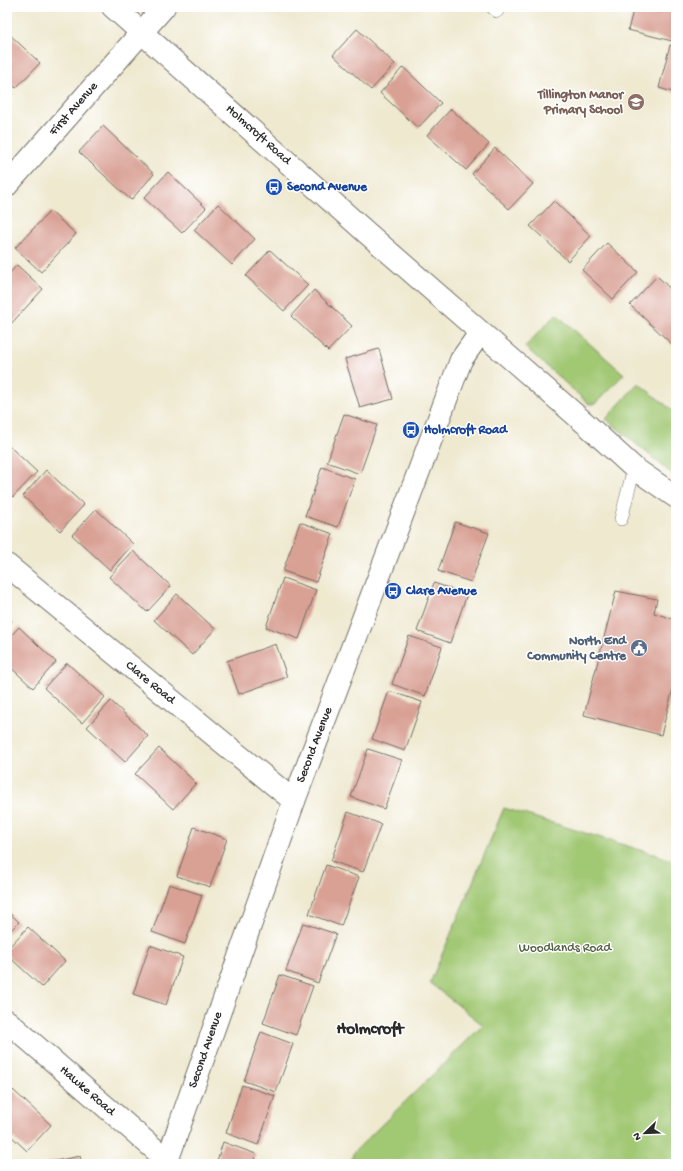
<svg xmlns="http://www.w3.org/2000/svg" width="683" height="1171" font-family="'Gochi Hand',sans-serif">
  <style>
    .green { fill: #a1c873; stroke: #667a4f }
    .building { fill: #d9a094 }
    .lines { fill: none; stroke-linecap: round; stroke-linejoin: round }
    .lane-casing { stroke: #706e65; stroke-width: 14 }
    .street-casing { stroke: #706e65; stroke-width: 24 }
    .secondary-casing { stroke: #706e65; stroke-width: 24 }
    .lane { stroke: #fff; stroke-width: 13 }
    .street { stroke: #fff; stroke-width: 22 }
    .secondary { stroke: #fff; stroke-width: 22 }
    .labels { text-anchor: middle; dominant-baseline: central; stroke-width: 3; stroke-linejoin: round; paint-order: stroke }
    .education-label { font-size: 13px; font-weight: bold; fill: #785e54; stroke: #fff; text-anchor: end }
    .street-label { font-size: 13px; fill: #2b2b2b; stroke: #fff }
    .transit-label { font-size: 13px; font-weight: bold; fill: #164399; stroke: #fff; text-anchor: start }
    .service-label { font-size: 13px; font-weight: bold; fill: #4e5e75; stroke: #fff; text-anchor: end }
    .park-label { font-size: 13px; fill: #546244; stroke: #fff }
    .district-label { font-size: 17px; font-weight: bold; fill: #2b2b2b; stroke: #fff }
  </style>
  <rect width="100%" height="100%" fill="#fff"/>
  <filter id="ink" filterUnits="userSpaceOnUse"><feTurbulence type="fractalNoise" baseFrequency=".025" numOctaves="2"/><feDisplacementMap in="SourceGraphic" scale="8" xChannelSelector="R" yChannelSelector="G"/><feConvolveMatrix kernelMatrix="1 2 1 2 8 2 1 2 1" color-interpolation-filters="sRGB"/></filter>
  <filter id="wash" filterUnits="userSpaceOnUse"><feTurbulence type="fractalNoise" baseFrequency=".012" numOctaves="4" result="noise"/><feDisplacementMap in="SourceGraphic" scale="16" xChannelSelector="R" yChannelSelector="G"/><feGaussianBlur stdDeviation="0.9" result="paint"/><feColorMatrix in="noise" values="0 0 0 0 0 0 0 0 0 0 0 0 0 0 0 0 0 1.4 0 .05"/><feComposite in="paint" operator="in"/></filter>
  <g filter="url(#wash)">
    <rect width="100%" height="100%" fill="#efe9d0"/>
    <g class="green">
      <path d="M556,314L624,374L595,404H589L525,347Z"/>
      <path d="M638,383L676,413V477L606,419Z"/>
      <path d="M504,808L676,861V1164H351L353,1153L483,1025L430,983Z"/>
    </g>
    <g id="blocks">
      <g class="building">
        <path d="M634,7H676V42L628,30Z"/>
        <path d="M357,29L395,64L371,90L333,55Z"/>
        <path d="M7,32L40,63L16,88L7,80Z"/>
        <path d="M670,45L676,47V93L659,88Z"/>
        <path d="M403,67L441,103L418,128L380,93Z"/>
        <path d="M451,109L489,144L466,170L427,135Z"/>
        <path d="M103,126L154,174L131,200L79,152Z"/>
        <path d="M495,148L533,184L509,209L472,174Z"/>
        <path d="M168,172L206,208L182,233L144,198Z"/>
        <path d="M554,201L591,236L568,261L530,226Z"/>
        <path d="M218,204L255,239L232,265L194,230Z"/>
        <path d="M50,211L76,234L41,272L15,248Z"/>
        <path d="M607,243L638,272L613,299L582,270Z"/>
        <path d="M270,250L308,285L284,311L246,276Z"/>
        <path d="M17,265L43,289L8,327L7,326V276Z"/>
        <path d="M657,276L676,294V348L630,305Z"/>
        <path d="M314,290L352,326L328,351L291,316Z"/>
        <path d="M379,349L393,399L360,408L345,359Z"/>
        <path d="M344,414L377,425L360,474L327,462Z"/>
        <path d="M7,444L37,472L13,497L7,491Z"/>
        <path d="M322,467L355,479L338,527L305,516Z"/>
        <path d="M46,470L84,505L60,531L23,496Z"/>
        <path d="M96,509L133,544L110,570L72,535Z"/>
        <path d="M300,522L333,534L316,582L283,571Z"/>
        <path d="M455,522L489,533L471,582L438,571Z"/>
        <path d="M133,551L171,586L147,612L109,577Z"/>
        <path d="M283,578L316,590L299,639L266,627Z"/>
        <path d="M434,583L467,594L450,643L417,631Z"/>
        <path d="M616,591L657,599L654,613L676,620V677L661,735L584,715Z"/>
        <path d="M177,594L215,629L192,655L154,620Z"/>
        <path d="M7,617L12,621L7,627Z"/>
        <path d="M19,627L56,662L33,688L7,664V640Z"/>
        <path d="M409,636L442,647L425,696L392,684Z"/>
        <path d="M276,644L287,677L239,694L227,661Z"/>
        <path d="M67,663L105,697L82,723L44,688Z"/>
        <path d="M389,691L422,702L405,751L372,739Z"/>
        <path d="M111,701L148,736L125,762L87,727Z"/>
        <path d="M159,748L196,783L173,809L135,774Z"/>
        <path d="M368,749L402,760L384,809L351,797Z"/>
        <path d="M348,812L381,824L363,872L331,861Z"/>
        <path d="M194,827L227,839L210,887L177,876Z"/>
        <path d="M326,865L359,877L341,926L309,914Z"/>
        <path d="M169,884L202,895L185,944L152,932Z"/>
        <path d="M7,911L19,922L7,934Z"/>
        <path d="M303,923L336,934L318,983L286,971Z"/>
        <path d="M28,927L65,961L42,987L7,955V949Z"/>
        <path d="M150,945L183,957L166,1005L133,994Z"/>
        <path d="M280,975L313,986L296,1035L263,1023Z"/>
        <path d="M261,1032L293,1044L276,1092L244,1081Z"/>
        <path d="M242,1085L275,1096L258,1145L226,1133Z"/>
        <path d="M13,1090L51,1125L27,1151L7,1132V1096Z"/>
        <path d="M223,1142L256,1154L253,1164H216Z"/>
        <path d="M80,1156L82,1164H46V1163Z"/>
      </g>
    </g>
  </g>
  <g filter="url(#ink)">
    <use href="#blocks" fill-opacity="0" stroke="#706e65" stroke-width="1"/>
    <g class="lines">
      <defs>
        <g id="lane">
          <path d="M492,7L497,11"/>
          <path d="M621,519L634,468"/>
        </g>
        <g id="street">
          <path d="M7,185L164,7"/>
          <path d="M7,565L294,801"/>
          <path d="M7,1021L167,1160"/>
          <path d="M166,1164L294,801L461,360L480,333"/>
        </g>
        <path id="secondary" d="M113,7L367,233L586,424L634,468L676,497"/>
      </defs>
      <use href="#lane" class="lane-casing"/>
      <use href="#street" class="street-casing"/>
      <use href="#secondary" class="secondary-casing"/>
      <use href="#lane" class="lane"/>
      <use href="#street" class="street"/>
      <use href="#secondary" class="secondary"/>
    </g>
  </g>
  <defs>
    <symbol id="school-disc" viewBox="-11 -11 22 22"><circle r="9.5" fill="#8d6e63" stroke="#fff"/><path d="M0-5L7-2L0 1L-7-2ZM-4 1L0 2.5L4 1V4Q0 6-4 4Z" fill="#fff"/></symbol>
    <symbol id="bus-disc" viewBox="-11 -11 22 22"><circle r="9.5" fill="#1a4fb4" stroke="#fff"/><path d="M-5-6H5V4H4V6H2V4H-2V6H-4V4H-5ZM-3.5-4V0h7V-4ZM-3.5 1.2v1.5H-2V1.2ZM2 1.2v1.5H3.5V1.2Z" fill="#fff"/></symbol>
    <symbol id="civic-disc" viewBox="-11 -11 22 22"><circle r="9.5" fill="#5c6f8a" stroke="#fff"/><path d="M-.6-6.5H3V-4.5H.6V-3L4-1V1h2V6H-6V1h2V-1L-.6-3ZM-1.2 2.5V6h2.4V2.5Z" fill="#fff"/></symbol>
  </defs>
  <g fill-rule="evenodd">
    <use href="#school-disc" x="626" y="92" width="20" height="20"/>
    <use href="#bus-disc" x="264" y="177" width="20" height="20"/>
    <use href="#bus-disc" x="401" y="420" width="20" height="20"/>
    <use href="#bus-disc" x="383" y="581" width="20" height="20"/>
    <use href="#civic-disc" x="629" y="638" width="20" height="20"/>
  </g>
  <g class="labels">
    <g class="education-label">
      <text x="623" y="95">Tillington Manor<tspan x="623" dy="15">Primary School</tspan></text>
    </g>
    <g class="street-label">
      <text transform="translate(74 109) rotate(-49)">First Avenue</text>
      <text transform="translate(258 135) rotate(42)">Holmcroft Road</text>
      <text transform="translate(150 683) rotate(39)">Clare Road</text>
      <text transform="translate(315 745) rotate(-69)">Second Avenue</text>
      <text transform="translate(206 1050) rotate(-71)">Second Avenue</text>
      <text transform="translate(87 1091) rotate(41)">Hawke Road</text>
    </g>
    <g class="transit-label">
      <text x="287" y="187">Second Avenue</text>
      <text x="424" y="430">Holmcroft Road</text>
      <text x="406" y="591">Clare Avenue</text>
    </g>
    <g class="service-label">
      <text x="626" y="641">North End<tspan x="626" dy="15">Community Centre</tspan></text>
    </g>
    <g class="park-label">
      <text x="565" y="948">Woodlands Road</text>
    </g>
    <g class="district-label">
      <text x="370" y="1030">Holmcroft</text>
    </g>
  </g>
  <rect width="683" height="1171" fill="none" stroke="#fff" stroke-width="24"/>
  <g transform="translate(645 1133) rotate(247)" stroke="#ffffff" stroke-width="3" paint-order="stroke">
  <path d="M0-3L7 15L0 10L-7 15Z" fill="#2b2b2b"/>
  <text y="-6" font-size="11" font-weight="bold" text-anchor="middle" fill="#2b2b2b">N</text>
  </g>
</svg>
